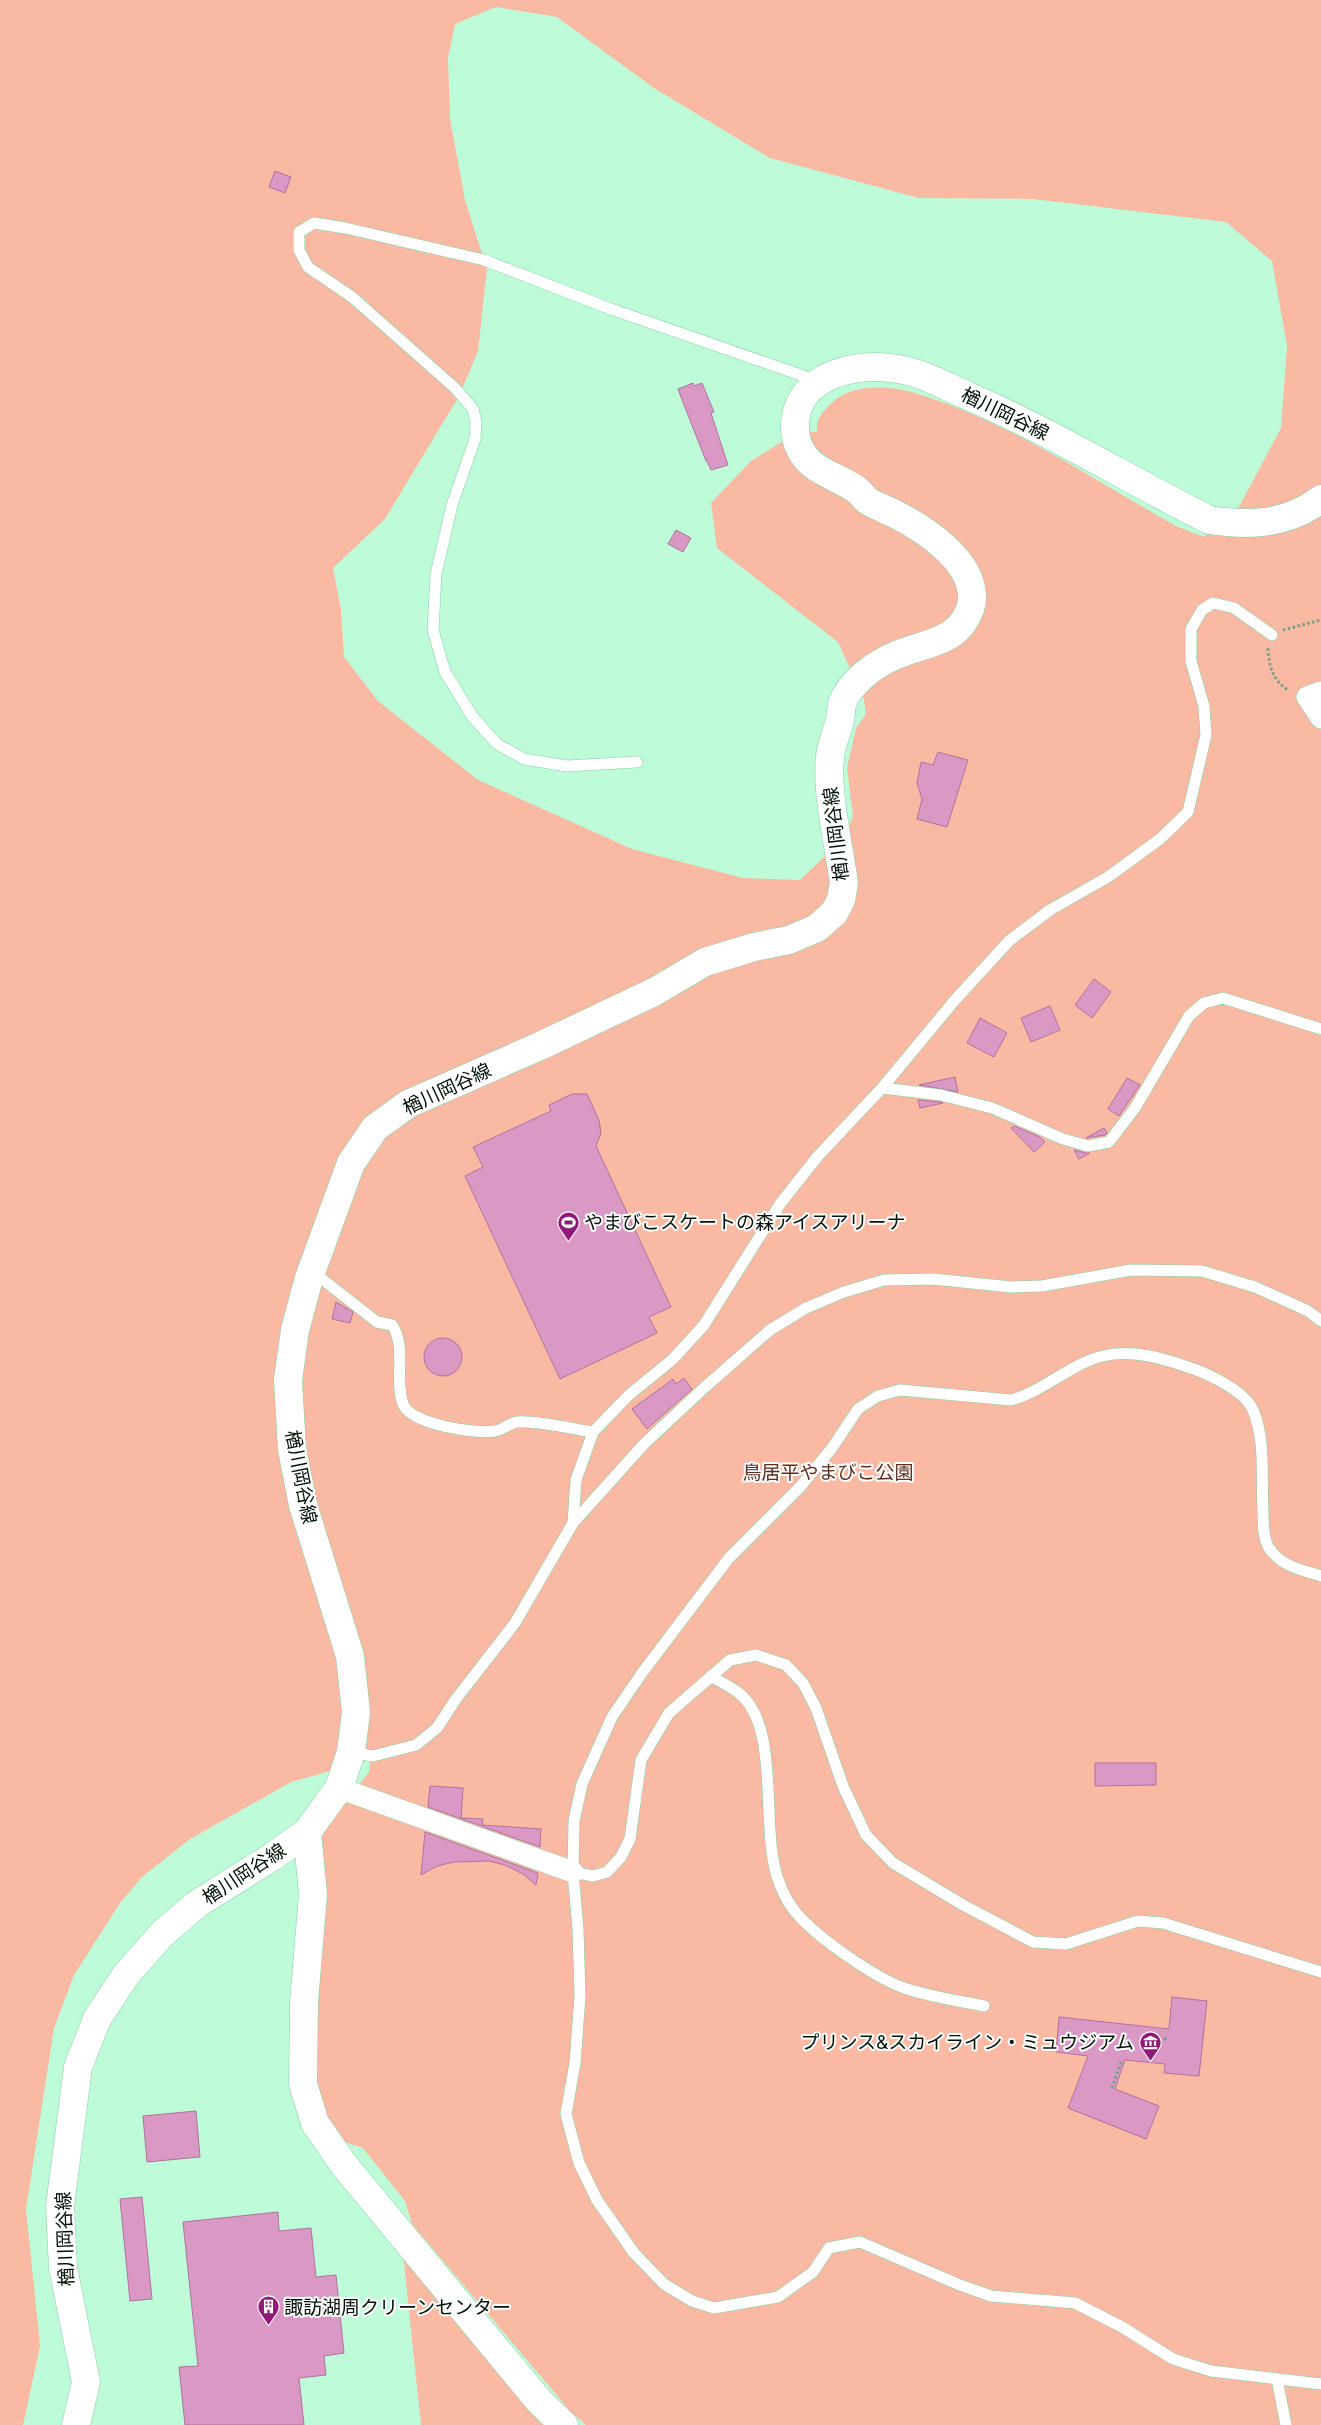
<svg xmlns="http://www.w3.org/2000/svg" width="1321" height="2425" font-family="Figtree,'Noto Sans JP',sans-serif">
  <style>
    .green { fill: #fab9a3; fill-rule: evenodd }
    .building { fill: #da98c4; stroke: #b1729d }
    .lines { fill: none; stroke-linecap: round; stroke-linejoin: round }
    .service-casing { stroke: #82d0a5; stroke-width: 12 }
    .minor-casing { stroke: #82d0a5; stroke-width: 22 }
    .tertiary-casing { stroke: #82d0a5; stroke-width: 29 }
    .secondary-casing { stroke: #82d0a5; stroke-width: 29 }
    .path { stroke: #74a087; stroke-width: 3; stroke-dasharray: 2.5 2.5; stroke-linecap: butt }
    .service { stroke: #fff; stroke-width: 11 }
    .minor { stroke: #fff; stroke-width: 21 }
    .tertiary { stroke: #fff; stroke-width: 28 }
    .secondary { stroke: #fff; stroke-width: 28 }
    .labels { text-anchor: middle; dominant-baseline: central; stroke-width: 4; stroke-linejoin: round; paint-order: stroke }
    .street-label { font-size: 19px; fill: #001106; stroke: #fff }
    .poi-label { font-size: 19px; fill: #001106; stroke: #fff; text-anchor: start }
    .park-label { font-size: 19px; fill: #5e2c1b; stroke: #fff }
  </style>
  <rect width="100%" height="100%" fill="#befbd8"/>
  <g class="green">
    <path d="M0,0H1321V2425H586L570,2411L412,2224L405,2201L363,2148L336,2139L312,2077L315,1842L369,1772L370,1760L291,1782L190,1839L142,1877L120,1903L74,1975L54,2028L26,2209L40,2346L23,2425H0ZM496,7L557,17L654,88L770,158L919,198L1033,199L1226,222L1272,261L1287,346L1281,428L1239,507L1204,537L1176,526C1092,479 1008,421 915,393C891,386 855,383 834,401C825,409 815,418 817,432L799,431L751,461L711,503L717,548L838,642L864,699L866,714L856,728L847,768L853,816L844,838L800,880L743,878L632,849L478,780L378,701L344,657L341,610L333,568L385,519L459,396L478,351L487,269L465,200L450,119L448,58L455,24Z"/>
    <path d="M403,2253L548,2425H421Z"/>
  </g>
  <g class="building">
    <path d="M275,171L291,177L285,193L269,187Z"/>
    <path d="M693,383L694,386L702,383L714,412L711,413L728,465L711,470L707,461H706L679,392L678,389Z"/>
    <path d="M676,530L691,538L683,552L668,544Z"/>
    <path d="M938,752L968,760L947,827L917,819L922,799L917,783L921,762L933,765Z"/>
    <path d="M1094,979L1111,992L1092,1018L1075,1005Z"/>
    <path d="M1050,1006L1060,1030L1031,1042L1021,1018Z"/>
    <path d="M980,1018L1007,1033L994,1057L967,1043Z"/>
    <path d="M955,1077L958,1092L919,1085Z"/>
    <path d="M1127,1078L1140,1085L1119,1116L1108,1109Z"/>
    <path d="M572,1094H587L599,1120L601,1133L596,1146L671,1307L649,1317L657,1333L560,1379L465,1176L483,1167L473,1147L551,1111L549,1105Z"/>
    <path d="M918,1100L940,1102L943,1103L920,1108Z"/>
    <path d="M1014,1126L1040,1137L1045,1142L1034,1152L1011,1128Z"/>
    <path d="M1104,1128L1107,1133L1105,1135L1086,1138Z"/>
    <path d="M1074,1150L1086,1153H1090L1079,1159Z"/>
    <path d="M336,1302L353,1312L350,1323L332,1319Z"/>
    <circle cx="443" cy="1357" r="19"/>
    <path d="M684,1378L692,1389L647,1429L632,1409L673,1379L676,1384Z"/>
    <path d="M1095,1763H1156V1785L1095,1786Z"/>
    <path d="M430,1786L463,1788L461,1818L483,1819L482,1825L541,1829L540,1847L428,1807Z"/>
    <path d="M425,1832L538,1873L536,1885L523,1874L505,1865L489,1861L454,1862L437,1866L421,1875Z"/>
    <path d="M1172,1997L1207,2001L1199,2076L1164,2073L1165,2064L1125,2060L1115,2089L1159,2106L1146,2139L1068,2108L1088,2056L1056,2052L1059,2017L1169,2029Z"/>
    <path d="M196,2111L200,2157L147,2162L143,2116Z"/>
    <path d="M142,2197L152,2299L130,2301L120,2199Z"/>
    <path d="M278,2212L279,2231L311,2228L316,2277L336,2275L344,2353L324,2356L326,2375L299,2378L304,2425H185L179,2367L198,2366L183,2222Z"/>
  </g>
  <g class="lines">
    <defs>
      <g id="service">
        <path d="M637,762L567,766L524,759L497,744L472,716L445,672L433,630L436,574L452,505L475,439L476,422L473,409L455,388L352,297L308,267L299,250V232L314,223L345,228L484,260L611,309L818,381"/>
        <path d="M882,1088L941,1095L992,1108L1063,1139L1088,1146L1109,1142L1135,1108L1189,1016L1204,1003L1223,998L1321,1029"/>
        <path d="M322,1279L377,1322L392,1325C407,1347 394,1379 403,1404C411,1425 476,1434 495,1431C503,1430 509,1423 517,1422C536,1420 573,1429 593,1432"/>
        <path d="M573,1523L576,1480L593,1432L629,1395L673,1359L704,1325L780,1204L818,1156L882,1088L955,1000L1009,941L1050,910L1108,877L1160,839L1188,812L1206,735L1204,706L1191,661V629L1202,610L1213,603L1234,608L1272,635"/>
        <path d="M1321,1576C1301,1570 1281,1566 1269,1548C1263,1539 1263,1522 1263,1511C1261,1478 1266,1441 1253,1410C1245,1391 1207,1373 1188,1367C1162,1358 1131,1349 1103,1356C1072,1363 1044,1391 1011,1400L900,1390L878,1396L858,1409L832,1448L800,1487L729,1558L642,1673L612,1717L582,1784L574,1821L573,1872L578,1929L580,1996L575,2063L566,2114L579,2163L597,2200L634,2253L664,2284L692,2301L714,2308L778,2297L813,2272L829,2248L860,2242L960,2285L991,2296L1075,2303L1122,2327L1173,2359L1211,2371L1321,2384"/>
        <path d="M711,1676C720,1682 732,1687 740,1694C782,1729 759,1832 779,1882C782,1890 786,1899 791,1906C809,1933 876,1979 907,1989C932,1997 959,2001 984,2006"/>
        <path d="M351,1752L373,1756L416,1745L437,1728L456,1699L515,1623L573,1523L645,1443L704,1388L770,1330L806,1308L844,1292L884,1280L933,1279L1011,1287L1042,1286L1131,1270L1202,1271L1255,1287L1308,1311L1321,1321"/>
        <path d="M573,1872L593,1876L607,1872L621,1857L630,1839L641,1760L669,1713L730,1660L756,1655L786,1665L803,1683L816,1708L843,1786L866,1835L893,1863L963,1905L1033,1942L1066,1944L1138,1921L1163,1923L1321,1972"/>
        <path d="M1277,2379L1286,2425"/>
      </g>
      <g id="minor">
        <path d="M1321,692L1307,697L1321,718"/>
        <path d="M339,1788L573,1872"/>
      </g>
      <path id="tertiary" d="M307,1832L313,1894L304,2002L303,2084L315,2123L344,2165L539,2401L564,2425"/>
      <path id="secondary" d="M76,2425L86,2382L63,2268L60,2206L78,2067L97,2019L125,1976L162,1934L197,1904L272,1857L307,1832L339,1788L351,1752L356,1712L350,1656L303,1505L292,1449L288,1380L295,1330L309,1278L351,1163L375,1128L408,1104L540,1046L654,992L705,962L754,947L789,940L817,928L834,913L841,900L844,883C839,847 826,792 830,757C831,744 837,733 840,720C841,715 841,709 842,704C850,681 878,662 899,654C916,647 936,644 951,634C962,627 972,611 972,598C973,560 923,528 893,513C885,509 876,506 868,501C864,498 861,493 857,490C843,480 826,475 813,465C787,444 790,403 816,384C837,369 865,365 890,368C917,370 943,385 968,396C1051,432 1128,479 1209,520C1249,526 1287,525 1321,499"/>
    </defs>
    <use href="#service" class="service-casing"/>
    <use href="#minor" class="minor-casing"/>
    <use href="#tertiary" class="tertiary-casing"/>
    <use href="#secondary" class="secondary-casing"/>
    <g class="path">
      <path d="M1283,630L1321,620"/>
      <path d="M1268,648C1269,668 1273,680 1289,691"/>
      <path d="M1144,2037L1168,2039"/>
      <path d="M1112,2088L1122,2060"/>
    </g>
    <use href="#service" class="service"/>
    <use href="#minor" class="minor"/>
    <use href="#tertiary" class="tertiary"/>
    <use href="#secondary" class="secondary"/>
  </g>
  <defs>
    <symbol id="stadium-pin" viewBox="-11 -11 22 30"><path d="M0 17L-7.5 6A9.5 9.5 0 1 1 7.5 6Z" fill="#911977" stroke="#fff"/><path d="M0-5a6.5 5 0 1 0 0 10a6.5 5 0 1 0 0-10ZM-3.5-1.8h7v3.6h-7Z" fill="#fff"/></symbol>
    <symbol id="museum-pin" viewBox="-11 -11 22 30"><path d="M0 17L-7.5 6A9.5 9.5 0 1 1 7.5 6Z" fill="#911977" stroke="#fff"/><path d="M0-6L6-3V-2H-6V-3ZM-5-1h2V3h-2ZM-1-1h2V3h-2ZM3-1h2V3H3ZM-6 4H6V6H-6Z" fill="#fff"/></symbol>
    <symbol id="building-pin" viewBox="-11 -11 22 30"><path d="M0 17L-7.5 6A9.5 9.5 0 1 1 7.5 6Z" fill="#911977" stroke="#fff"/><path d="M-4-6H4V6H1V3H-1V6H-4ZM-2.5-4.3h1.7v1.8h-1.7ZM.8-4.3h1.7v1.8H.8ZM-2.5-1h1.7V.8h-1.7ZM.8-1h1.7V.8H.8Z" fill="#fff"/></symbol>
  </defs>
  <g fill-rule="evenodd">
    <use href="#stadium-pin" x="556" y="1210" width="25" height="34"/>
    <use href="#museum-pin" x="1138" y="2030" width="25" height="34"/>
    <use href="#building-pin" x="256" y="2294" width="25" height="34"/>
  </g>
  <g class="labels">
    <g class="street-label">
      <text transform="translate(1005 414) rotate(26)">楢川岡谷線</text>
      <text transform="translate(836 834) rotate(-97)">楢川岡谷線</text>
      <text transform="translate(447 1089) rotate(-25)">楢川岡谷線</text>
      <text transform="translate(301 1477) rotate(79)">楢川岡谷線</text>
      <text transform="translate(244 1874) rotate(-33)">楢川岡谷線</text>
      <text transform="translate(65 2239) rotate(-92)">楢川岡谷線</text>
    </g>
    <g class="poi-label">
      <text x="584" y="1222">やまびこスケートの森アイスアリーナ</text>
      <text x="1134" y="2042" text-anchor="end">プリンス&amp;スカイライン・ミュウジアム</text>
      <text x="284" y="2307">諏訪湖周クリーンセンター</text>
    </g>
    <g class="park-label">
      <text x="828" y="1472">鳥居平やまびこ公園</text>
    </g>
  </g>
</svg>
